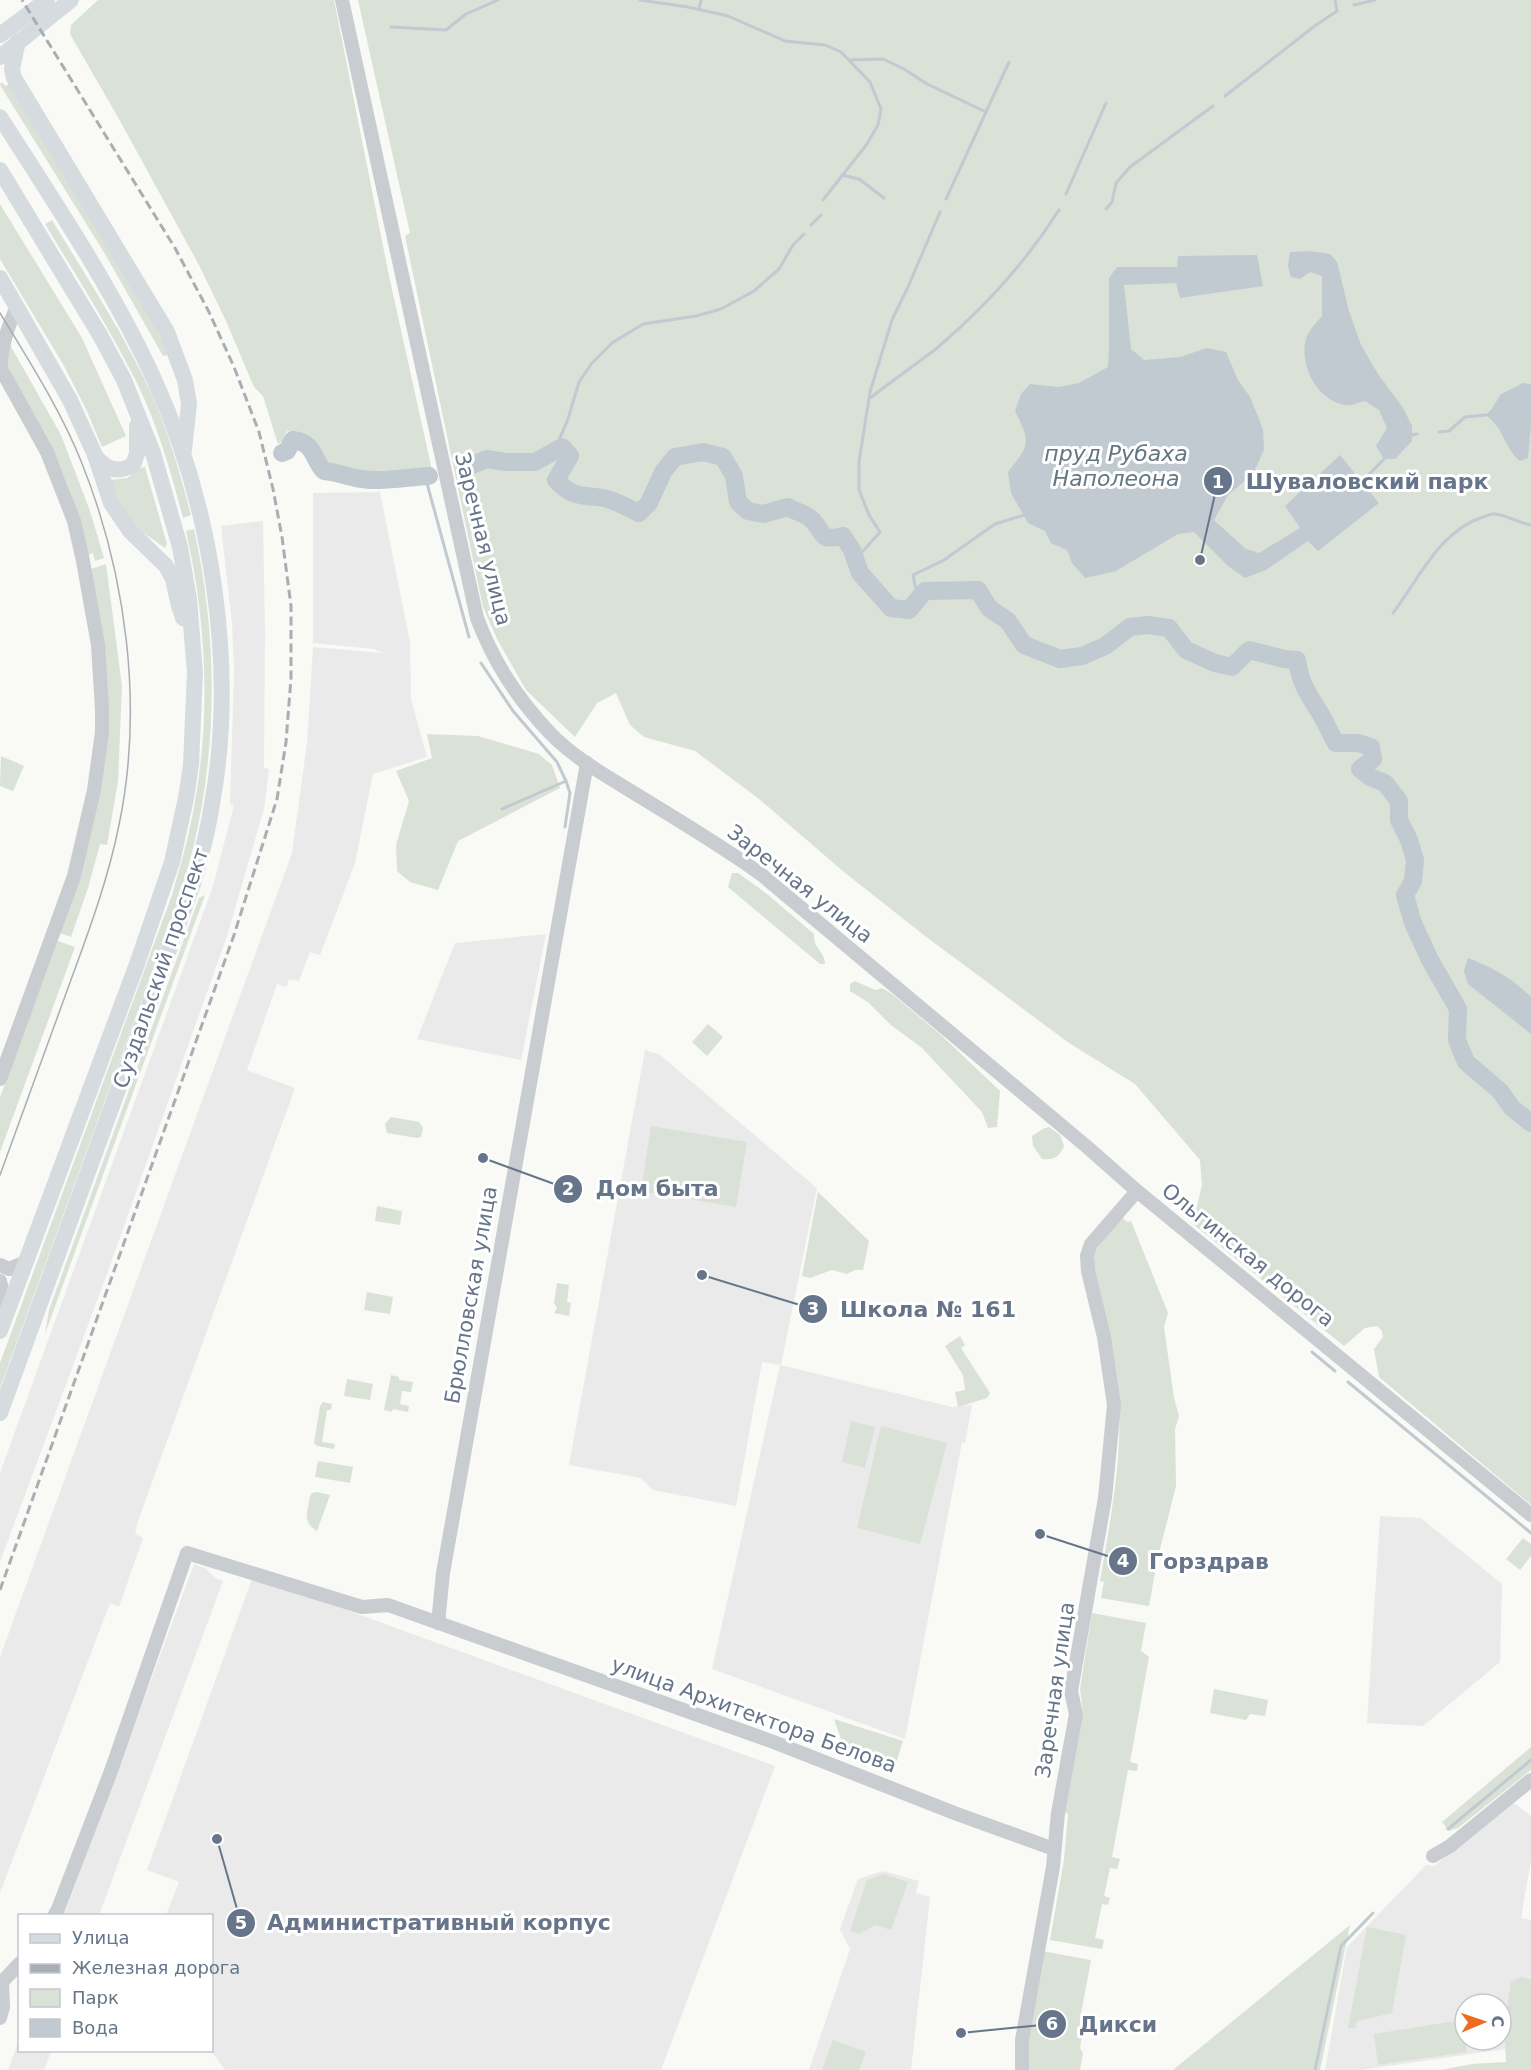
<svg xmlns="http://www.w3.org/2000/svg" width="1531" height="2070" font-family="'DejaVu Sans',sans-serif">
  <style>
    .built { fill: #eaeaea; fill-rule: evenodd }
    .green { fill: #dae1d7 }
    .water { fill: #c0cad0 }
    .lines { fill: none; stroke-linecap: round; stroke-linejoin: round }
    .stream { stroke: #c0cad0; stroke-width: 3 }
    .river { stroke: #c0cad0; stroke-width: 18 }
    .minor { stroke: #c9ccd0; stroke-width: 14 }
    .major { stroke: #d6dbe0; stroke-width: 16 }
    .tram { stroke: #a9aeb5; stroke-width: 1.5 }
    .rail { stroke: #a9aeb5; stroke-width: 3; stroke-dasharray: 9 4.5; stroke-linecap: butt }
    .labels { text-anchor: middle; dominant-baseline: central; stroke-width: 6; stroke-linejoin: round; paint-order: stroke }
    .street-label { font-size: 21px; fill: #667589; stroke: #fff }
    .water-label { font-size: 22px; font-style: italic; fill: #627784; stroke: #fff }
    .leader { fill: none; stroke: #667589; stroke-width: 2 }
    .callout-dot { fill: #667589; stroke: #fff; stroke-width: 2 }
    .mark-label { font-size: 18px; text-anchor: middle; font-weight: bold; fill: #fff }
    .callout-label { font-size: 22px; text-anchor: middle; font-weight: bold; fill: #667589; stroke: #fff; stroke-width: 6; stroke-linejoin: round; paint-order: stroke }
  </style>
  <rect width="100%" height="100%" fill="#f9f9f6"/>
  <g class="built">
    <path d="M380,492L410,642L411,699L427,757L373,774L355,863L320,955L310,952L299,981L289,979L286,987L277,984L247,1070L295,1088L138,1521L135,1534L143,1538L119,1607L110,1603L0,1893V1657L292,853L307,743L313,647L383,653L374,649L313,643V493Z"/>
    <path d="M263,521L265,634L264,768L269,769L264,809L227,936L107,1274L0,1562V1473L213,886L234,805L230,804L234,671L232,623L221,526Z"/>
    <path d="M546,934L521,1060L417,1039L455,943Z"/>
    <path d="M645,1050L660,1055L817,1188L781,1365L952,1407L972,1405L965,1443L962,1442L905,1739L712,1669L780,1365L762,1362L736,1506L653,1490L641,1478L569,1465Z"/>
    <path d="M1380,1516L1421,1518L1502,1584L1500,1662L1423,1726L1367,1723Z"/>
    <path d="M194,1564L205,1568L215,1578L223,1581L99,1915H64Z"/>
    <path d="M253,1576L775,1766L661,2070H225L211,2051L212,1916L166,1915L179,1882L147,1870Z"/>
    <path d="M1514,1803L1531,1816V1860L1521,1918L1531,1920V1979L1521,1977L1504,2028L1505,2049L1361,2070H1325L1347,1947L1426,1865L1434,1866ZM1465,2004H1501V2040H1465Z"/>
    <path d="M883,1871L919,1881L916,1893L930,1897L911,2070H809L850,1949L840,1929L858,1879Z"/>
    <path d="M19,2040L20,2050L51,2051L44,2070H8Z"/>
  </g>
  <g class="green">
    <path d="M98,0H334L389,276L432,470L388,475L354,474L322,462C313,447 306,433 287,431L283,441L278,444L263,396L254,387L226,321L199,265L119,119L70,34L71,25Z"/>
    <path d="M358,0H1531V1505L1379,1377L1374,1349L1383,1337L1382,1331L1377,1326L1365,1328L1344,1346L1193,1224L1202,1185L1200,1160L1135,1084L1069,1043L925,936L844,872L759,799L695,751L644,737L630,725L616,693L597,703L575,737L526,690L497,639L483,607L405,236L410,233Z"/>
    <path d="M1,82L6,86L10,83L171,354L163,356L105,254L0,85Z"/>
    <path d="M0,204L82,338L126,436L102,447L86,409L63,364L0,259Z"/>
    <path d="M52,220C84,273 118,325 145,380C166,423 179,469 191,515L183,518C171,472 158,426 137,383C110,329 77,277 45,224Z"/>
    <path d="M9,343L61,435L90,511L104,558L95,561L93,553L88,555C82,530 76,506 67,483C51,444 29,407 9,370L7,364Z"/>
    <path d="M145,467L167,544L165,548L141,531L123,512L111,480L127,478L141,468Z"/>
    <path d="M194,529C221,651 218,778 179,898L0,1388V1363L172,895C181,864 190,833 195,801C211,713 206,618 186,531Z"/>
    <path d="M106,564L122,686L118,781L107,845L100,844L88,888L71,937L60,933L79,878L100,791L91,569Z"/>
    <path d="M427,734L478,736L539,754L552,765L560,788L458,841L438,890L410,882L397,871L396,845L409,801L396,771L432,758Z"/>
    <path d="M1,756L24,766L13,791L0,786Z"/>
    <path d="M732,873H738L767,894L814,934C813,949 825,951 825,964H820L728,887Z"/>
    <path d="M205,895L45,1334L49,1310L199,898Z"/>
    <path d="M58,941L75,947L0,1152V1097Z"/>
    <path d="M855,981L875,990L882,988L892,994L941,1035L1000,1091L997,1127L988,1128L982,1112L922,1048L891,1025L869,1003L850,991V984Z"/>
    <path d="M708,1024L723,1037L707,1056L692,1042Z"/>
    <path d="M391,1117L419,1122L423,1128L421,1137L417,1138L387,1133L385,1124Z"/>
    <path d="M651,1126L747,1142L736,1207L641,1191Z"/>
    <path d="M1049,1127L1060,1135L1064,1146C1059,1157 1054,1160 1042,1159L1033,1146L1032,1136L1043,1129Z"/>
    <path d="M818,1192L869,1241L863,1270H855L847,1274L832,1270L810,1278L802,1276Z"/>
    <path d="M377,1206L402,1211L400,1225L375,1221Z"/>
    <path d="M1122,1217L1127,1222L1131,1221L1168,1313L1164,1327L1174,1398L1179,1416L1175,1429L1176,1486L1157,1561L1149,1606L1101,1598L1104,1582L1100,1581C1110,1522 1122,1463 1119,1403C1117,1357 1104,1313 1093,1268C1094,1244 1107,1234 1122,1217Z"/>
    <path d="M557,1283L569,1285L567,1302L571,1303L569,1316L554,1313L557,1308L554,1303Z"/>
    <path d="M367,1292L393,1297L390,1314L364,1310Z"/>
    <path d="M960,1336L965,1345L961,1348L990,1393L987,1398L958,1407L955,1392L965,1390L963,1375L945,1346Z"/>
    <path d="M391,1375L399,1377V1380L413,1382L411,1392L402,1391L400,1404L409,1406L408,1412L393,1409L392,1412L384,1410Z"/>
    <path d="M347,1379L373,1384L370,1400L344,1396Z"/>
    <path d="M323,1402L332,1404L331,1410H327L322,1442L335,1444L334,1449L317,1446L314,1443L320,1406Z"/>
    <path d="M851,1421L875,1427L865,1468L842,1462Z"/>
    <path d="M881,1426L947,1443L920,1544L857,1528Z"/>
    <path d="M318,1461L353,1467L350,1483L315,1477Z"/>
    <path d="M317,1492L330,1495L317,1531C301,1522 308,1511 310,1496L312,1493Z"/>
    <path d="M1523,1538L1531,1544V1556L1520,1570L1506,1559Z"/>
    <path d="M1092,1613L1146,1623L1141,1651L1149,1657L1130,1762L1138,1764L1137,1771L1128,1770L1112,1857L1120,1859L1117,1869L1110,1868L1104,1896L1110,1898L1108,1905L1102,1904L1095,1938L1104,1940L1102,1949L1050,1940L1064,1860L1068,1814L1065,1812L1083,1712L1080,1689Z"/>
    <path d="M1214,1689L1268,1700L1265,1716L1250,1714L1246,1720L1210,1713Z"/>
    <path d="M834,1719L903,1741L894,1770L846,1753Z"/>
    <path d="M1531,1747V1770L1458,1828L1449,1831L1442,1822Z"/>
    <path d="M883,1874L908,1882L891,1930L875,1925L859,1934L850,1931L867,1880Z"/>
    <path d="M1350,1925L1320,2070H1173Z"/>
    <path d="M1367,1927L1406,1935L1392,2013L1357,2021L1355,2028H1348Z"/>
    <path d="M1042,1951L1091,1960L1080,2019L1089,2021L1088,2025L1083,2029L1080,2048L1083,2053L1080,2070H1028L1027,2054Z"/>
    <path d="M1521,1977L1531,1979V2070H1440L1472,2064L1506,2062L1504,2028L1511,1982Z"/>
    <path d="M1462,2020L1467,2052L1378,2065L1374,2034Z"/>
    <path d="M833,2040L866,2052L859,2070H822Z"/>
  </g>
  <g class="water">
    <path d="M1310,251L1330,254L1337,262L1349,311L1361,345L1378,374L1403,408L1412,426V441L1395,459H1384L1376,446L1387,428L1379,410L1365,401C1359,402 1351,406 1346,405C1317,401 1299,365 1306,339C1308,331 1317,322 1322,316V276L1310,272L1300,279L1291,277L1288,266L1290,252Z"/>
    <path d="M1257,255L1263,286L1180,298L1176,283L1124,285L1131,349L1144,360L1180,357L1207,348L1226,352L1238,380L1250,397L1263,429L1264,450L1253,474L1228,495L1214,520L1246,549L1259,553L1300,528L1285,506L1340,455L1379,503L1318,551L1308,541L1266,570L1245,578L1228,566L1194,532L1178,534L1116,571L1085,578L1072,563L1067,550L1051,543L1045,531L1028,523L1011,493L1008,472C1030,444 1031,443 1015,411L1021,394L1030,384L1059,387L1079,383L1108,367L1109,349V278L1117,267H1177L1178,256Z"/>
    <path d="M1523,383L1531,384V425L1528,458L1520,461C1505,450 1504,427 1485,415L1491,410L1501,394Z"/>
    <path d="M1468,958C1492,967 1513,979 1531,997V1034L1468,984L1464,971Z"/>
  </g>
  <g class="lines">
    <g class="stream">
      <path d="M640,0L688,7L728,16L785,41L825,45L841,52L870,82L881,109L878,125L867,144L823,200"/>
      <path d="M1354,5L1375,0"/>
      <path d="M699,9L701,0"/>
      <path d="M391,27L446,30L466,14L498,0"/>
      <path d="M850,60L883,59L904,69L927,84L986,112L1009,62L946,199"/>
      <path d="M1225,96L1316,25L1337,11L1335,0"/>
      <path d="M842,175L859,179L884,198"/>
      <path d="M1066,194L1106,103"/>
      <path d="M1106,209L1112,202L1116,183L1130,167L1213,106"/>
      <path d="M811,225L821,215"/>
      <path d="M870,398C892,381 915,365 937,348C984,308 1026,262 1059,210"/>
      <path d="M1439,432L1449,431L1465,417L1485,415"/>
      <path d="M1412,435L1417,434"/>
      <path d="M554,452L568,419L579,382L592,363L612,343L643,324L696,316L721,309L754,291L779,269L793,245L804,234"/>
      <path d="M425,476L469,637"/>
      <path d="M1362,482L1384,459"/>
      <path d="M855,560L880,532L869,515L859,490V462L870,392L892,320L908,287L940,212"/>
      <path d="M918,600L913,575L944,560L995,524L1024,515"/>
      <path d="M1393,613C1419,579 1439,531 1483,517C1487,516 1492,513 1496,514C1508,516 1519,523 1531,525"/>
      <path d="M481,663L513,711L557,762L566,781"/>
      <path d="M502,809L566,781L570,793L565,827"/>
      <path d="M1312,1352L1335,1371"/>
      <path d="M1348,1382L1531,1533"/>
      <path d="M1448,1829L1531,1760"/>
      <path d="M1315,2070L1341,1946L1373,1913"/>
    </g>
    <g class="river">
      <path d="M282,453L287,451L293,440C315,443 312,458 324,471C335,472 342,475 352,477C376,484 405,477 429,476"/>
      <path d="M465,468L487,459L506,462H535L562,447L570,456L556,480C574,499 580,494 603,498C615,500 628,508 639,513L649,503L663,472L675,457L703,452L723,457L734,476L738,502L748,511L763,514L788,507C794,511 804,513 810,518C826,531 816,542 843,536L852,550L860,573L891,608L909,610L925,591L978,590L989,608L1008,621L1024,645L1060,659L1082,656L1105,646L1130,627L1148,625L1169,628L1186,650L1215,663L1232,667L1249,650L1284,659L1297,660C1300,683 1308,694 1320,713C1326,723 1330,733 1336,743H1358L1371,747L1373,759L1360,769L1370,777L1385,783L1399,801V820L1409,840L1415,860L1413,881L1405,895L1413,923L1430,960L1458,1009L1457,1040L1466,1062L1500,1091L1512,1108L1531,1123"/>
    </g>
    <g class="minor">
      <path d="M342,0L477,618C494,663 517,698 550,733C575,759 608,777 639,796C681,822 722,846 762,875L1086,1146L1137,1191L1531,1515"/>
      <path d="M0,1079L74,876L94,790L102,732V709L98,645L83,561L74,521L47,452L1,369C0,349 9,324 17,306"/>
      <path d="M0,1265L9,1269L26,1262"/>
      <path d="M0,1281L7,1311"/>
      <path d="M438,1623L443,1573L587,763"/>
      <path d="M1433,1856L1450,1846L1531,1780"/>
      <path d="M54,1916L58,1909L111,1771L187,1553L362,1607L388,1605L771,1741L957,1814L1054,1849"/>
      <path d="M0,2018L3,2007L2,1982L20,1963"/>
      <path d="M1022,2070V2040L1053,1867L1058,1813L1076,1714L1071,1691L1105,1498L1114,1405L1104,1337L1088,1271L1087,1256L1091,1244L1137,1191"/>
    </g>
    <g class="major">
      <path d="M0,35L47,0"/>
      <path d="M18,41L12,69L14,78L167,332L185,380L189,404L184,450"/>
      <path d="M0,57L71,0"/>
      <path d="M0,117C53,200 113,289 154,379C212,506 237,666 212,804C208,831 201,857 193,884L0,1413"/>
      <path d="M0,170L100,335L124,380L153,453L180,547L189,599L195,673L191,765L186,798L172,862L137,964L0,1331"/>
      <path d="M0,278L70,400L95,455L111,503L130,531L166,566L173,579L179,606L183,618"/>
      <path d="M95,456C106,469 116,474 133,465L137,454V426"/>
    </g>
    <path class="tram" d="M0,313C29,361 60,409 81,461C126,573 144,705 119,825C107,885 85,941 64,999C43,1058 21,1116 0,1175"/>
    <path class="rail" d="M0,1590L234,935L277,799L286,742L291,678V606L282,537L273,489L259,432L234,367L209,312L175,248L22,0"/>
  </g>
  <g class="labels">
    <g class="street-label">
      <text transform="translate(483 539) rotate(76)">Заречная улица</text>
      <text transform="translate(800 884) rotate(38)">Заречная улица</text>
      <text transform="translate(161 968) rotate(-71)">Суздальский проспект</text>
      <text transform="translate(1248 1255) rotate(39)">Ольгинская дорога</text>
      <text transform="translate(471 1295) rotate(-80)">Брюлловская улица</text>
      <text transform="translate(1055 1690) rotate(-82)">Заречная улица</text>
      <text transform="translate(754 1715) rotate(20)">улица Архитектора Белова</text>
    </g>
    <g class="water-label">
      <text x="1116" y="453">пруд Рубаха<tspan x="1116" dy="25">Наполеона</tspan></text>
    </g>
  </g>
  <path class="leader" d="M1200 560L1218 481M483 1158L568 1189M702 1275L813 1309M1040 1534L1123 1561M217 1839L241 1923M961 2033L1052 2024"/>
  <g class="callout-dot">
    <circle cx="1200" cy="560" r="6"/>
    <circle cx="483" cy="1158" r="6"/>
    <circle cx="702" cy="1275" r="6"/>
    <circle cx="1040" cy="1534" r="6"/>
    <circle cx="217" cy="1839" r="6"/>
    <circle cx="961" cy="2033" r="6"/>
    <circle cx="1218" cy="481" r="15"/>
    <circle cx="568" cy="1189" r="15"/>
    <circle cx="813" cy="1309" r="15"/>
    <circle cx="1123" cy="1561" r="15"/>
    <circle cx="241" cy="1923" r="15"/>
    <circle cx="1052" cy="2024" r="15"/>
  </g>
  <g class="mark-label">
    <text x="1218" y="488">1</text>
    <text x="568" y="1195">2</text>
    <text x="813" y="1315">3</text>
    <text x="1123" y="1567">4</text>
    <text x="241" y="1929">5</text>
    <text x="1052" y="2030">6</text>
  </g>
  <g class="callout-label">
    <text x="1367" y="489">Шуваловский парк</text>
    <text x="657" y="1196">Дом быта</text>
    <text x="928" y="1317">Школа № 161</text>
    <text x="1209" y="1569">Горздрав</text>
    <text x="439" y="1930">Административный корпус</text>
    <text x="1118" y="2032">Дикси</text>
  </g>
  <rect x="18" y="1914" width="195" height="138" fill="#ffffff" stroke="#c2c8d0" stroke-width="1.5"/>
  <rect x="30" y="1934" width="30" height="9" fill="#d6dbe0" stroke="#c2c8d0" stroke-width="1.5"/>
  <text x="72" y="1944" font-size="18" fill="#667589">Улица</text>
  <rect x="30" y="1964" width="30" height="9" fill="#a9aeb5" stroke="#c2c8d0" stroke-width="1.5"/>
  <text x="72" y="1974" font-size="18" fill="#667589">Железная дорога</text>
  <rect x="30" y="1989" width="30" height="18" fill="#dae1d7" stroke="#c2c8d0" stroke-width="1.5"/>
  <text x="72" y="2004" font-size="18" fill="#667589">Парк</text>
  <rect x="30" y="2019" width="30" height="18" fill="#c0cad0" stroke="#c2c8d0" stroke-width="1.5"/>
  <text x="72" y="2034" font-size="18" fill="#667589">Вода</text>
  <g transform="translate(1483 2022) rotate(88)"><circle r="28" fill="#ffffff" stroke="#c2c8d0" stroke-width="1.5"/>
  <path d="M0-4.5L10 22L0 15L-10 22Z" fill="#ee6b22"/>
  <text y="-9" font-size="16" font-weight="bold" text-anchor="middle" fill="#667589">С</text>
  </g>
</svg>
